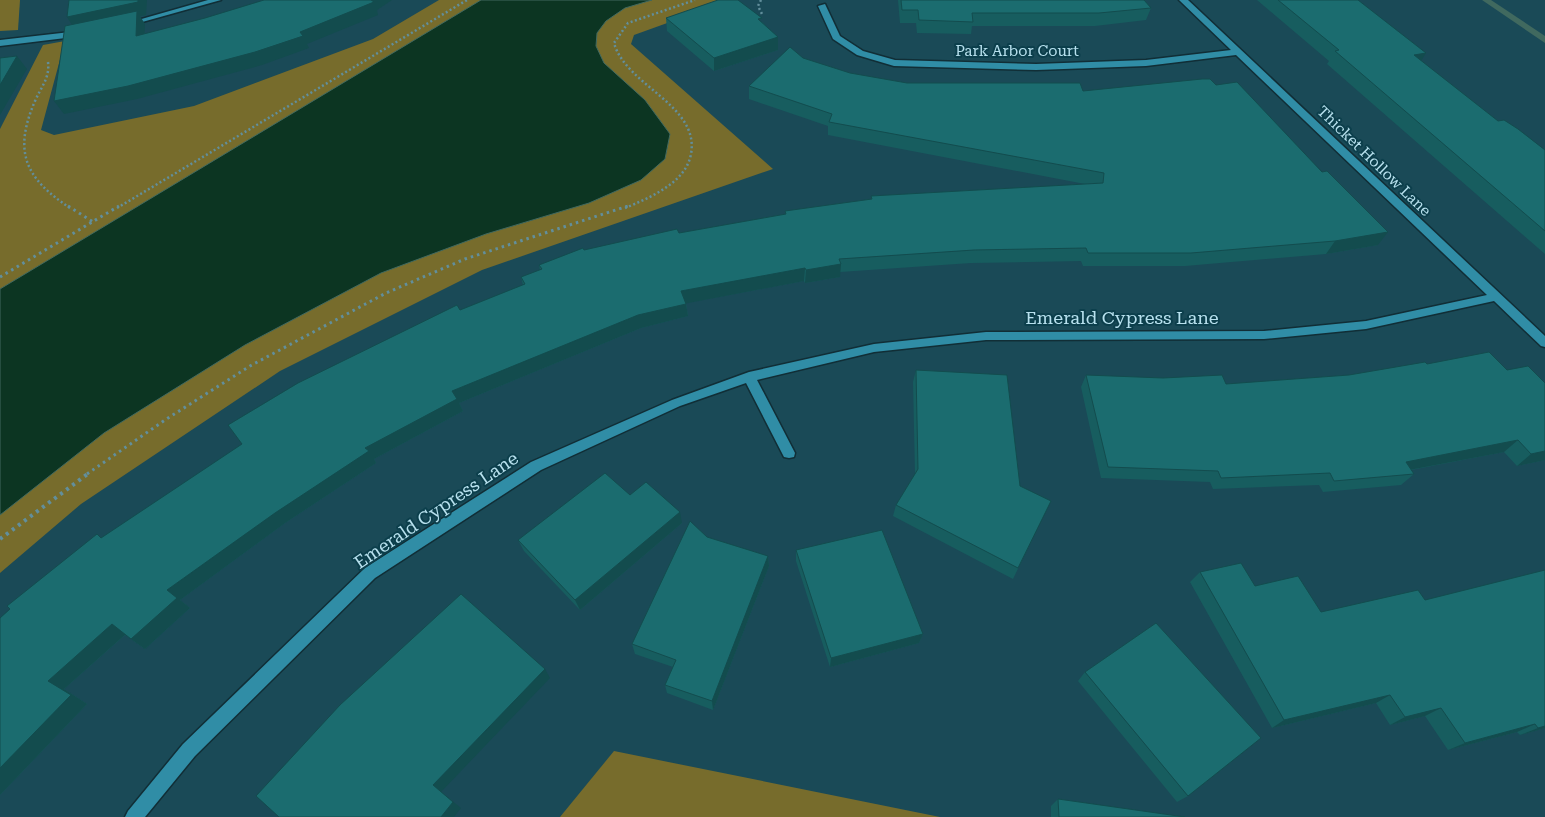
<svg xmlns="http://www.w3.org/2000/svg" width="1545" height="817" font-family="'Roboto Serif',serif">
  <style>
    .green { fill: #776c2c }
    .water { fill: #0c3522; stroke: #40695f }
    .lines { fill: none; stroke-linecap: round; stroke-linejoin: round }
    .stream { fill: #40695f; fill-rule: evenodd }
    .street-casing { stroke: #112e36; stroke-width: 3 }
    .path-far2 { stroke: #628f9c; stroke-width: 2.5; stroke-dasharray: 2 2.5; stroke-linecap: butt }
    .path-far1 { stroke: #628f9c; stroke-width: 3; stroke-dasharray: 2.5 4; stroke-linecap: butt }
    .path { stroke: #628f9c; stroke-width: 4; stroke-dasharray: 3 4.5; stroke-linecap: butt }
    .street { fill: #308da6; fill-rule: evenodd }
    .wall { fill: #175d5f }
    .shaded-wall { fill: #134c4e }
    .building { fill: #1b6c6f; stroke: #134c4e }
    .labels { text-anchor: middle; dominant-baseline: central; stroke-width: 4; stroke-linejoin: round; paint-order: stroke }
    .far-street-label { font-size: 15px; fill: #b8e1ee; stroke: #0c3f4c }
    .street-label { font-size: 18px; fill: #b8e1ee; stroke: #0c3f4c }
  </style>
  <rect width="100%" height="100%" fill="#1a4a57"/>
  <g class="green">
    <path d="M0,0H20L18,30L0,31Z"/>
    <path d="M439,0H731L634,35L631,44L773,169L482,270L280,371L81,504L0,573V129L43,45L65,41L41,130L54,135L194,106L373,39Z"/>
    <path d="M614,751L940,817H560Z"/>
  </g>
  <path class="water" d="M481,0H652L625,8L606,21L597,33L596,46L604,63L645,100L670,134L665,159L641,180L589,203L486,234L381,273L245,345L104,433L0,515V289Z"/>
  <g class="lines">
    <path class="stream" d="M1482,0H1491L1545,36V43Z"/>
    <defs>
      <g id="street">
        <path d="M208,0H221L128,26L124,24Z"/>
        <path d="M1179,0H1188L1545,336V347L1541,346L1494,301L1366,329L1264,339L986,340L874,352L757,380L795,453L794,457L789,458L784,457L746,383L680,406L541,470L375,578L195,756L145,817H125L128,811L183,744L365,568L531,462L672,400L749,372L874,344L986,332L1264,331L1366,321L1487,295L1236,55L1146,66L1036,70L894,66L857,55L833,39L818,6L825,4L840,36L863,51L895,60L1036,64L1146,60L1231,50Z"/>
        <path d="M79,31L83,34L82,36L0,46V40Z"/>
      </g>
    </defs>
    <use href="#street" class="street-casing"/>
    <g class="path-far2">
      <path d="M761,0L758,6L762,14"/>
      <path d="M48,62C50,78 41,87 35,101C13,152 25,178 70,208"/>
      <path d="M117,208L467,0"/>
      <path d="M625,208C649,198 686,183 691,154C700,105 626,86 614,43L628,23L695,0"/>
    </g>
    <g class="path-far1">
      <path d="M68,206L93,222"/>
      <path d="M0,277L119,206"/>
      <path d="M87,474L165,420L250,366L386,293L465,259L628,206"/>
    </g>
    <path class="path" d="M0,539L89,473"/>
    <use href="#street" class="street"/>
  </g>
  <g class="wall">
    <path d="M898,0H1144L1151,8L1146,20L1095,26H972L971,34L917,33L916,23H900Z"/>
    <path d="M1257,0H1358L1421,61L1498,121L1545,150V254L1327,64L1329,61Z"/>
    <path d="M666,18L762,22L778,37V50L714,71L667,31Z"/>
    <path d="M803,58L850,73L907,83L1083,91L1378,245L1326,254L1185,266H1083L1081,261L971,263L840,272V277L805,283L804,281L686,303L688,316L641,328L459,403L463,411L374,459L376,463L285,523L180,600L190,608L145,649L131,639L125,635L64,689L87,704L0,795V618L101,538L460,310L523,285L521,277L540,270L539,265L584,250L785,214V211L871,199V196L1085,184L828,135V126L749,99V86Z"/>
    <path d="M1427,364L1507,370L1545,383V460L1517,466L1504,452L1411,470L1414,474L1401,485L1323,492L1319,485L1213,489L1210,482L1101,478L1081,387L1086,375L1226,384L1349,375Z"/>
    <path d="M916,370L1020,486L1051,501L1013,579L893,516L896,505L915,474L913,382Z"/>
    <path d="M630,495L682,523L580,610L524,551L518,540Z"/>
    <path d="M707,537L768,556L769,566L713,710L667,693L665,685L673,667L635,654L632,644Z"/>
    <path d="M796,550L923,634L919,643L830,667L796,561Z"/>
    <path d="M1545,570V728L1520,735L1517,732L1448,750L1425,716L1390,725L1376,703L1272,728L1190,582L1200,572L1321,612L1425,600Z"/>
    <path d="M1085,672L1188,796L1177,802L1078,681Z"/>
    <path d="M1058,799L1185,817H1051V806Z"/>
  </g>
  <g class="shaded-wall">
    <path d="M138,0H147L146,15L140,16L145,24L144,48L75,30L67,17Z"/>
    <path d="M370,0H392L377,10L378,15L307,44L309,48L262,65L137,99L64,114L54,101L300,32Z"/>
    <path d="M778,37V50L714,71V58Z"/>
    <path d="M1426,53L1418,66L1414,55Z"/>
    <path d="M17,56L27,69L0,115V85Z"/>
    <path d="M1388,232L1378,245L1326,254L1335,241Z"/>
    <path d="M841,264L840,277L805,283L806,270Z"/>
    <path d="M805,268L804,281L683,304L681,291Z"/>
    <path d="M686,304L688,316L641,328L459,403L463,411L374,459L376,463L285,523L180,600L190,608L145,649L131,639L167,590L365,448L452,391L638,315Z"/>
    <path d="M1518,440L1504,452L1393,473L1406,462Z"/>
    <path d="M1545,451V460L1517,466L1531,454Z"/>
    <path d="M680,512L682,523L580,610L575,600Z"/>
    <path d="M768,556L769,566L713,710L712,701Z"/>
    <path d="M112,624L127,633L64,689L87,704L0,795V768L48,681Z"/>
    <path d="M923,634L919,643L830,667L831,658Z"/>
    <path d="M545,669L550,678L441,792L461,808L454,817H441L433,785Z"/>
    <path d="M1390,695L1376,703L1272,728L1284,720Z"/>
    <path d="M1441,708L1425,716L1390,725L1405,717Z"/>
    <path d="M1535,724L1517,732L1448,750L1465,743Z"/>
    <path d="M1545,726V728L1520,735L1538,728Z"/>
  </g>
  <g class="building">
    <path d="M69,0H138V2L67,17Z"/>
    <path d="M264,0H371L374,2L300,32L303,36L255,52L128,86L54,101L65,26L137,11L136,36L205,18Z"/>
    <path d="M718,0H738L762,18L758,19L778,37L714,58L666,18Z"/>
    <path d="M901,0H1144L1151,8L1099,13H972L973,22L919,20L918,10H902Z"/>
    <path d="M1278,0H1358L1426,53L1414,55L1498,121L1504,120L1518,129L1545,150V231L1335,51L1339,50Z"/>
    <path d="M790,47L803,58L850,73L907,83H1080L1083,91L1202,79H1210L1216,85L1237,82L1322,172L1327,171L1388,232L1335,241L1191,253H1088L1086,248L974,250L839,259L841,264L806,270L805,268L681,291L686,304L638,315L452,391L457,399L365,448L369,451L275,513L167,590L177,598L131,639L112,624L48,681L71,695L0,768V618L10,609L7,606L97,534L101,538L242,444L228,425L298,383L457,305L460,310L525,284L521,277L542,269L539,265L583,248L584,250L677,229L679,233L786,214L785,211L872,199L871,196L1103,183L1104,173L829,122L832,114L749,86Z"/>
    <path d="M17,56L0,85V58Z"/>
    <path d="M1489,352L1507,370L1528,366L1545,383V451L1531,454L1518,440L1406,462L1414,474L1334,481L1330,473L1221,478L1218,471L1108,467L1086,375L1163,378L1222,375L1226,384L1349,375L1425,362L1427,364Z"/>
    <path d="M916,370L1007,375L1020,486L1051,501L1018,568L896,505L918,469Z"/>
    <path d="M605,473L630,495L646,482L680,512L575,600L518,540Z"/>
    <path d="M690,521L707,537L768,556L712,701L665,685L676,660L632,644Z"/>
    <path d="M882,530L923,634L831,658L796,550Z"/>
    <path d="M1241,563L1255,586L1298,576L1321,612L1418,590L1425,600L1545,570V726L1538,728L1535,724L1465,743L1441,708L1405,717L1390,695L1284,720L1200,572Z"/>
    <path d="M461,594L545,669L433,785L453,802L441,817H279L256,796L340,705Z"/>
    <path d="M1156,623L1261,738L1188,796L1085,672Z"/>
    <path d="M1058,799L1185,817H1059Z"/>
  </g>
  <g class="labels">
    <g class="far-street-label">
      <text x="1017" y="51">Park Arbor Court</text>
      <text transform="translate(1374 161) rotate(44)">Thicket Hollow Lane</text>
    </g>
    <g class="street-label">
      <text x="1122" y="317">Emerald Cypress Lane</text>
      <text transform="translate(436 510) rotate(-34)">Emerald Cypress Lane</text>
    </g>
  </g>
</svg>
